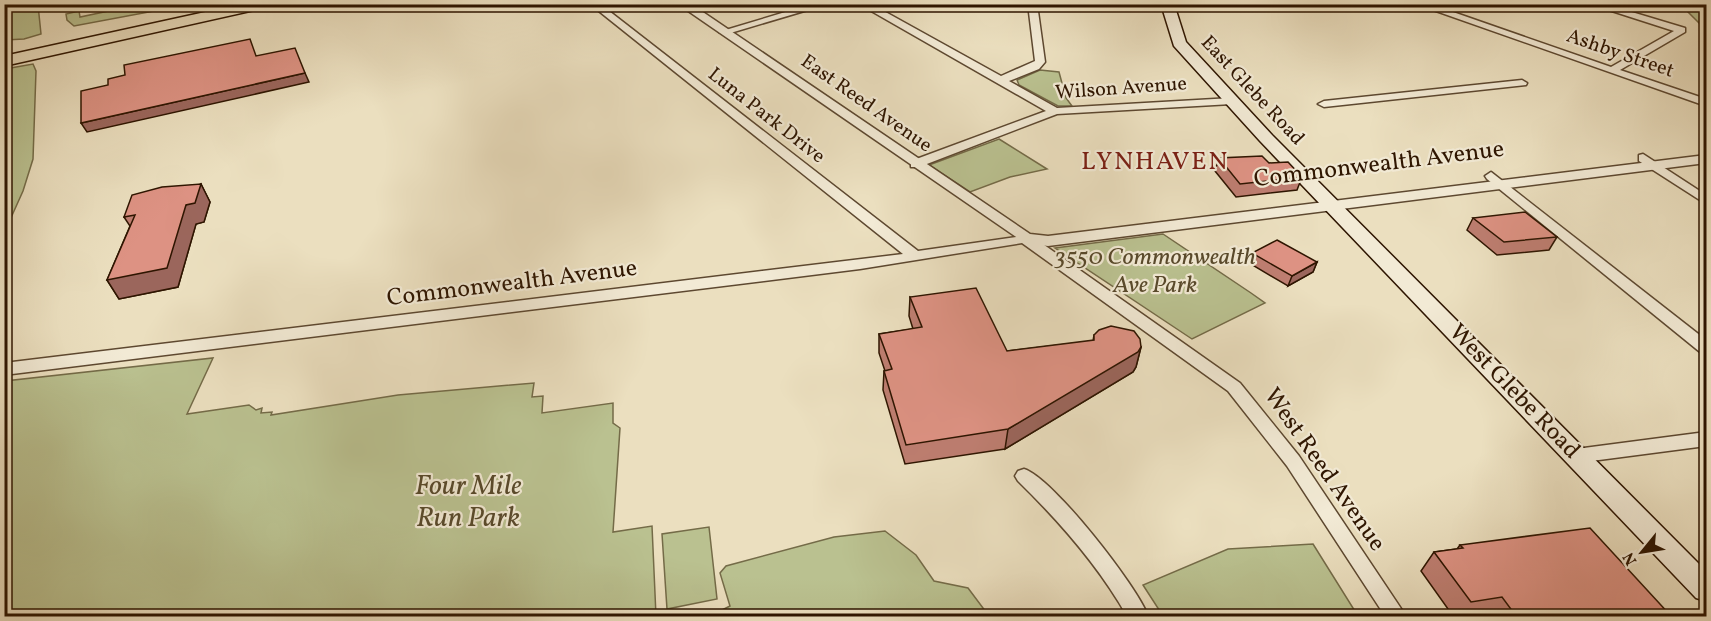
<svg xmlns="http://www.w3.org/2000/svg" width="1711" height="621" font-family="Vollkorn,serif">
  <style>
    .green { fill: #bac190; stroke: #746b48; stroke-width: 1.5 }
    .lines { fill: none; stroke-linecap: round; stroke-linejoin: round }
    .minor-casing { stroke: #5d4830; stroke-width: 3 }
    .tertiary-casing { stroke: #5d4830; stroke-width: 3 }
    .secondary-casing { stroke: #2e1500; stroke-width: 3 }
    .trunk-casing { stroke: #2e1500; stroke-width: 3 }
    .minor { fill: #f2ead5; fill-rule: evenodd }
    .tertiary { fill: #f2ead5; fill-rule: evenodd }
    .secondary { fill: #f2ead5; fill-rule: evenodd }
    .trunk { fill: #ebdfbf; fill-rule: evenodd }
    .wall { fill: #be7e71; stroke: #2e1500; stroke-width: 1.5 }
    .shaded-wall { fill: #9b665c; stroke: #2e1500; stroke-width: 1.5 }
    .building { fill: #dd9283; stroke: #2e1500; stroke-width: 1.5 }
    .labels { text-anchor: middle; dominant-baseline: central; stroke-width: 4.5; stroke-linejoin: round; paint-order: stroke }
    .far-street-label { font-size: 20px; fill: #2e1500; stroke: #f2ead5 }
    .street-label { font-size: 24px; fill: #2e1500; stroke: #f2ead5 }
    .park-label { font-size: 24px; font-style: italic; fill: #58492b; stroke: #f2ead5 }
    .neighbourhood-label { font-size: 26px; letter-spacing: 1.5px; fill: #7a1f14; stroke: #f2ead5 }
    .near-park-label { font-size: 28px; font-style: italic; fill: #58492b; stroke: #f2ead5 }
  </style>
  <rect width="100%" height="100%" fill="#ebdfbf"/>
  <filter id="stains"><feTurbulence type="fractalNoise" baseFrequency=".00333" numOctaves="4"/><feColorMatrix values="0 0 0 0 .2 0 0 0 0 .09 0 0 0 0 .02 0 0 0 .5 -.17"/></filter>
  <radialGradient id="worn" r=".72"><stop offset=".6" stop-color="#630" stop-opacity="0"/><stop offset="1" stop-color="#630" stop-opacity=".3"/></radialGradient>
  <g class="green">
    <path d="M4,5H38L41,34L24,39L5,40Z"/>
    <path d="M137,5H186L74,26L67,20L66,14L79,11L80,17Z"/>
    <path d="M1681,5H1706V30Z"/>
    <path d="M33,64L36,71L33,159L23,191L5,231V69Z"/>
    <path d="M1040,70L1059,72L1066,98L1072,106H1058L1019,85L1017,80Z"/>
    <path d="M999,139L1047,169L1010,177L970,192L929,165Z"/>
    <path d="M1163,234L1251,293L1265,303L1192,339L1055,248Z"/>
    <path d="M213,358L187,414L249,405L256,410L262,408L261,413L272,412L271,415L398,395L534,383L532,397L543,396L542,413L613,403V423L620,428L613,532L652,526L656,616H5V381Z"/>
    <path d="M709,527L717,599L667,609L662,534Z"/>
    <path d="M885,531L916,555L934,581L968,588L989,616H710L730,606L720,573L726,566L834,537Z"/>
    <path d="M1313,544L1358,616H1163L1143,585L1228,549Z"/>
  </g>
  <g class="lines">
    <defs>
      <g id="minor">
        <path d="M590,4H600L918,251L1030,235L1240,383L1299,456L1406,616H1385L1287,466L1228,391L1022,243L860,269L4,375V363L903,254Z"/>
        <path d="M812,4H828L727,34L719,32Z"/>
        <path d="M859,4H871L1001,76L1035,61L1028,4H1037L1045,62L1039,69L1009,81L1057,108L1232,98L1237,101L1232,104L1057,114L919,167H911V161L1046,111Z"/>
        <path d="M1416,4H1430L1611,67L1674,31L1590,4H1605L1685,28V32L1620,70L1706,99V106Z"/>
        <path d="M1522,80L1527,83L1526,85L1324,107L1318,104L1324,101Z"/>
        <path d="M1643,154L1706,195V204L1639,161V155Z"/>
        <path d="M1491,172L1706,340V353L1700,352L1487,179L1485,176Z"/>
        <path d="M1706,432V446L1576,463L1570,461L1567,456L1570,451L1576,449Z"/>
        <path d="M1024,469C1053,478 1137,586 1148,616H1127C1098,565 1060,522 1018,481L1015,476L1018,471Z"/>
      </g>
      <path id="tertiary" d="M678,4H691L1030,234L1048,236L1706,155V163L1048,246L1025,243Z"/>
      <path id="secondary" d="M1161,4H1174L1186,42L1272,135L1706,571V601L1696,598L1260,141L1174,46Z"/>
      <path id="trunk" d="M242,4H271L264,8L4,66V56Z"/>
    </defs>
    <use href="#minor" class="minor-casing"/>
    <use href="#tertiary" class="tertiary-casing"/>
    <use href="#secondary" class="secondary-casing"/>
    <use href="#trunk" class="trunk-casing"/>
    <use href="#minor" class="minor"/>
    <use href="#tertiary" class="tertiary"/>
    <use href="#secondary" class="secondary"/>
    <use href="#trunk" class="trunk"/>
  </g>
  <g class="wall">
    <path d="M1219,158L1269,163L1302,177L1297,190L1236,197L1215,171Z"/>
    <path d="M201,184L210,202L204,222L196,224L178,287L119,299L107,280L130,226L124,217Z"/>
    <path d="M1473,218L1557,237L1549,250L1497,255L1467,230Z"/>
    <path d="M1252,253L1317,262L1313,272L1288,286L1249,263Z"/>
    <path d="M910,297L1007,351L1093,341L1094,335L1141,347L1136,367L1133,372L1005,449L905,464L883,390L884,371H885L879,353V334L913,329L909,316Z"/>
    <path d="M1460,545L1671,616H1453L1421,571L1434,552L1457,549Z"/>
  </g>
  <g class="shaded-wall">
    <path d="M305,73L309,82L87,132L81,123Z"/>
    <path d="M201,184L210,202L204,222L196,224L178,287L119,299L107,280L186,205Z"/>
    <path d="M1317,262L1313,272L1288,286L1292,276Z"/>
    <path d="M1141,347L1136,367L1133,372L1005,449L1008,429Z"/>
  </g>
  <g class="building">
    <path d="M250,39L256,56L295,48L305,73L81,123V91L108,85V79L125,75L124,65Z"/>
    <path d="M1262,156L1269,163L1288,162L1302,177L1240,184L1219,158Z"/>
    <path d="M201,184L195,203L186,205L167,268L107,280L135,215L124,217L132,195L162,187Z"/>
    <path d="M1525,212L1557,237L1504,242L1473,218Z"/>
    <path d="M1277,240L1317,262L1292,276L1252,253Z"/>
    <path d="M976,288L1007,351L1094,340V335L1099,330L1111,326L1134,331L1140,339L1141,347L1138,352L1008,429L906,445L884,371L892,369L879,334L922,327L910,297Z"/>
    <path d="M1590,528L1671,616H1516L1502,597L1471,602L1434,552L1463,548L1460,545Z"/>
  </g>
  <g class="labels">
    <g class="far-street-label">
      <text transform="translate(1620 54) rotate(19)">Ashby Street</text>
      <text transform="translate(1121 89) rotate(-4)">Wilson Avenue</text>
      <text transform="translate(1252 91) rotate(47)">East Glebe Road</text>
      <text transform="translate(866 104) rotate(35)">East Reed Avenue</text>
      <text transform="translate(766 116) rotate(38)">Luna Park Drive</text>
    </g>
    <g class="street-label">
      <text transform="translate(1379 165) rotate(-7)">Commonwealth Avenue</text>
      <text transform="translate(512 284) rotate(-7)">Commonwealth Avenue</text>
      <text transform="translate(1514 392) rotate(46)">West Glebe Road</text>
      <text transform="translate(1324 470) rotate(55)">West Reed Avenue</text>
    </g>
    <g class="park-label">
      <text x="1155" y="258">3550 Commonwealth<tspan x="1155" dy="28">Ave Park</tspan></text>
    </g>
    <g class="neighbourhood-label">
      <text x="1155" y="162">LYNHAVEN</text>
    </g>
    <g class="near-park-label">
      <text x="468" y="486">Four Mile<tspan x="468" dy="32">Run Park</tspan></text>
    </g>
  </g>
  <rect width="1711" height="621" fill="none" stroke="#ebdfbf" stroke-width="24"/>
  <rect x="6" y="6" width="1699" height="609" fill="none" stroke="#2e1500" stroke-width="3"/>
  <rect x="12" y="12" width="1687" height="597" fill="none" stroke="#2e1500" stroke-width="1.5"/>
  <g transform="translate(1642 552) rotate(240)" stroke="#f2ead5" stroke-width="4.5" paint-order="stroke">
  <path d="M0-4.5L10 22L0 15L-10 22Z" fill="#2e1500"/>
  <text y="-9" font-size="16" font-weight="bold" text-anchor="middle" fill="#2e1500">N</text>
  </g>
  <rect width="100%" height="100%" filter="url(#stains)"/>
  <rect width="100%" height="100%" fill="url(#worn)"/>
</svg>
